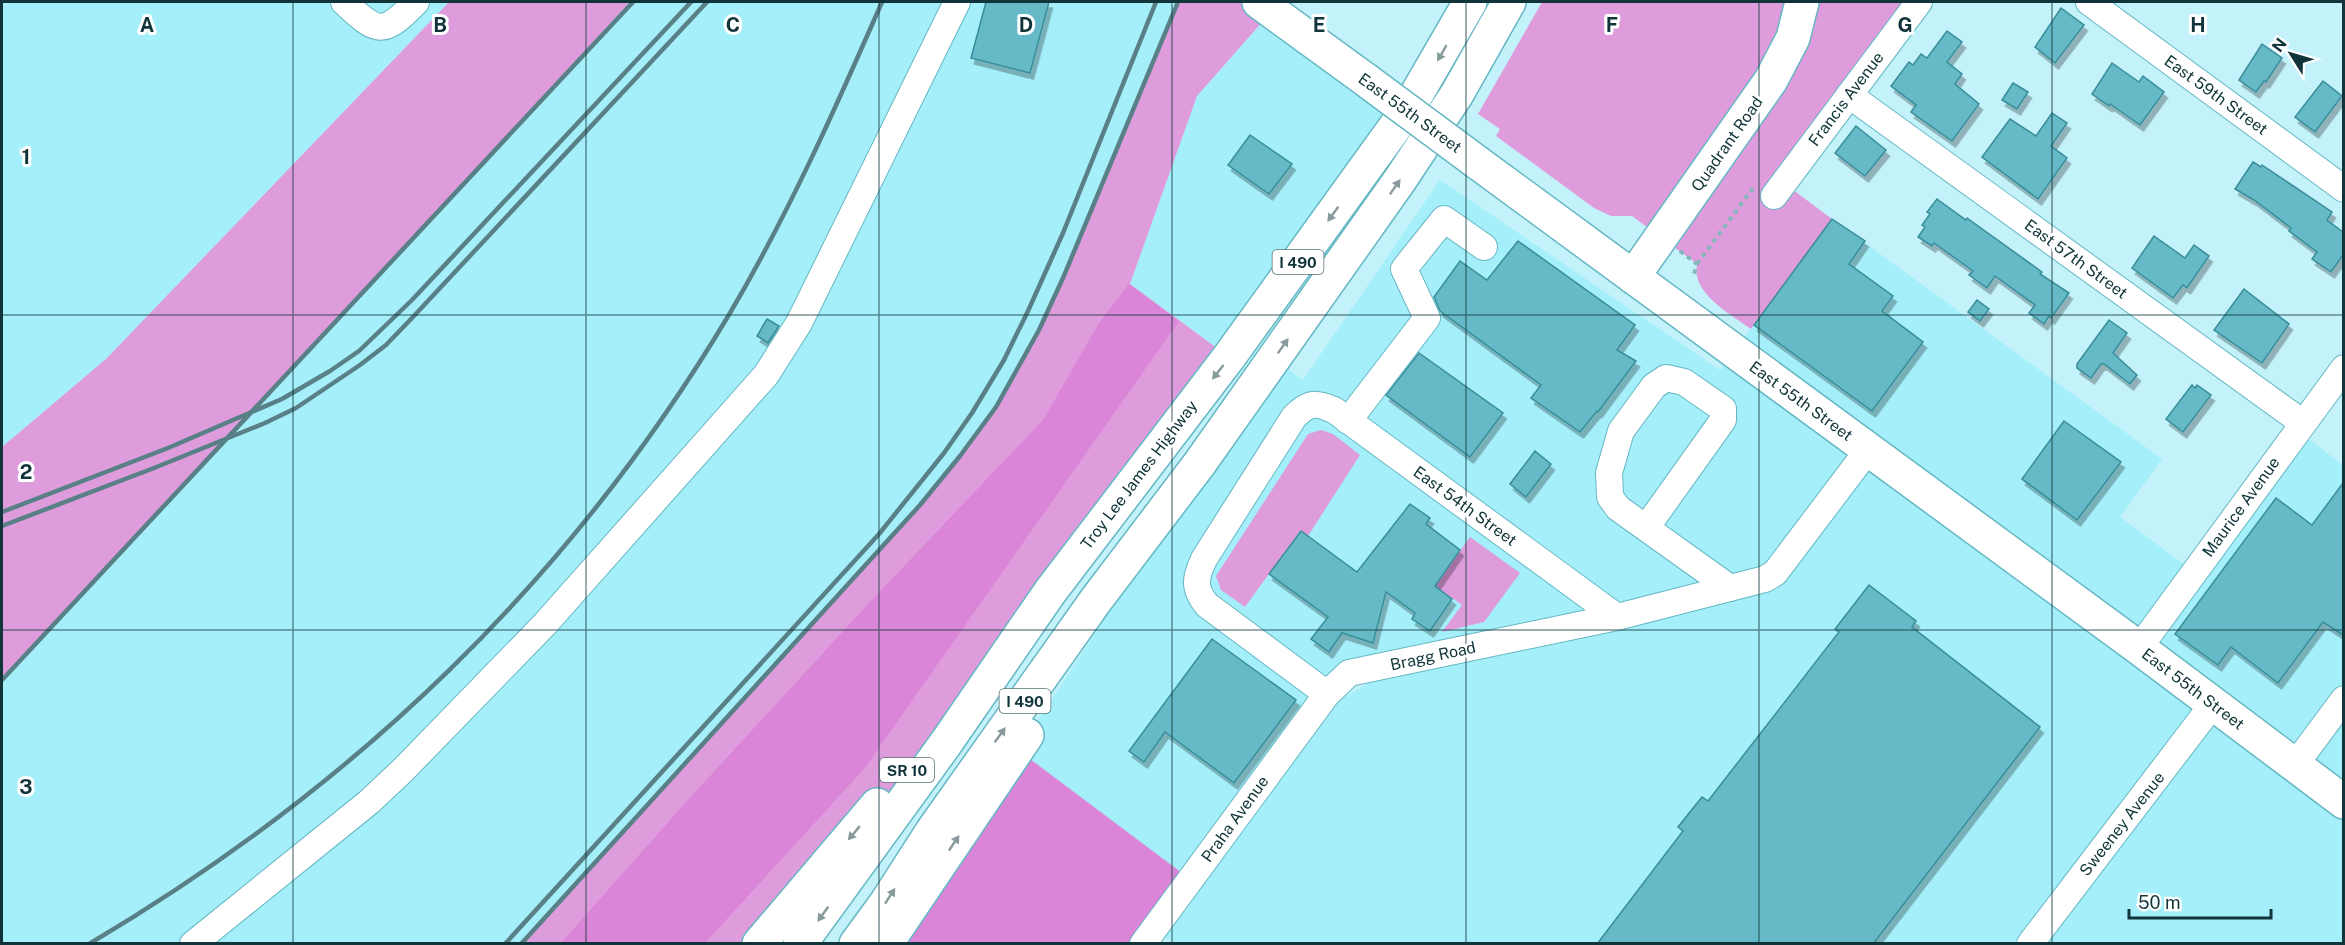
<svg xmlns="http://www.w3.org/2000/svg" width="2345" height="945" font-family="'Public Sans',sans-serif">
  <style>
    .built { fill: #a5effa }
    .green { fill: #df9cdc }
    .forest { fill: #da85d7 }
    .building { fill: #66b9c6; stroke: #378d99; stroke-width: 1.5; filter: url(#shadow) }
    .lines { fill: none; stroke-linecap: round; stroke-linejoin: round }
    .minor-casing { stroke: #64b7c3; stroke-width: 28 }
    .major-casing { stroke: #64b7c3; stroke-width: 36 }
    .highway-casing { stroke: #64b7c3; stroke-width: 36 }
    .path { stroke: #88b4bb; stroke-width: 4; stroke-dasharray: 4.5 4.5; stroke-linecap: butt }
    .minor { stroke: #fff; stroke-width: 26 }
    .major { stroke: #fff; stroke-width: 33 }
    .highway { stroke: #fff; stroke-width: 33 }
    .rail { stroke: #588086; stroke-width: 4.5 }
    .major-bridge-casing { stroke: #64b7c3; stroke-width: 36; stroke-linecap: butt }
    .major-bridge { stroke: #fff; stroke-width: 33 }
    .oneway { fill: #889a9c }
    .grid { fill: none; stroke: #103439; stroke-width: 1.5; stroke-opacity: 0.55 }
    .labels { text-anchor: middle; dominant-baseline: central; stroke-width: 6; stroke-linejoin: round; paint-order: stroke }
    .shield { fill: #fff; stroke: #587174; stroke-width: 1.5 }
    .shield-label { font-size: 15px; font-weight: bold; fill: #103439 }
    .street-label { font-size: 16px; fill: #103439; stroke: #fff }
    .grid-label { font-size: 20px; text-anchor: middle; font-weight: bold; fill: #103439; stroke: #fff; stroke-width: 6; stroke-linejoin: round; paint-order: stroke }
  </style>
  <defs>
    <filter id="shadow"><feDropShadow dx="3.5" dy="6" stdDeviation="0" flood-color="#0004"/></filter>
  </defs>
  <rect width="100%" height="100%" fill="#c3f2fa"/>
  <g class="built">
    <path d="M2,2H449L106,359L2,447Z"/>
    <path d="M633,2H1178L1063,278L1017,373L996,407L960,456L920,505L521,943H2V680Z"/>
    <path d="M1272,11L1408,109L1229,357L1130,284L1197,96Z"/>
    <path d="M1440,180L1720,370L1832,219L2162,459L2120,517L2204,579L2307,438L2343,465V943L1175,944L1162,935L1341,699L1370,682L1638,622L1349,673L1190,879L1018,750L1099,628L1200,463L1274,359L1303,380Z"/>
  </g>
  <g class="green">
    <path d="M449,2H630L2,680V447L106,359Z"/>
    <path d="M1178,2H1259L1272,11L1197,96L1130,284L1229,357L903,775L759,943L521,944L920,505L960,456L996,407L1039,330L1063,278Z"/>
    <path d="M1542,2H1919L1784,183L1832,219L1751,329C1730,314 1691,293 1697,264L1632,216H1611L1594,208L1496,136L1500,129L1478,114Z"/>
    <path d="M1321,430L1333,434L1360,455L1308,536L1300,531L1245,607L1221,590L1216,576L1308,434Z"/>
    <path d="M1470,537L1520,573L1484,622L1442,632L1462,605L1435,586Z"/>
  </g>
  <g class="forest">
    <path d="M1129,284L1179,321L864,769L705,943H561L686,802L870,602L1043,420L1099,323Z"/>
    <path d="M1018,750L1190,879L1143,943L886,944Z"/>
  </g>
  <g class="building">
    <path d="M986,2H1049L1030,73L971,58Z"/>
    <path d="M2061,8L2084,25L2055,63L2035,47Z"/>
    <path d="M1947,31L1962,42L1947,62L1962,74L1955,84L1979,104L1952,141L1911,112L1916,105L1891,86L1909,62L1913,65L1921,54L1927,58Z"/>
    <path d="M2262,44L2282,58L2266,82L2264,81L2256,92L2239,80Z"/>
    <path d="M2112,63L2139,82L2143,76L2164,92L2140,125L2110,104L2109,106L2092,94Z"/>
    <path d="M2323,81L2342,96L2315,132L2295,117Z"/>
    <path d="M2013,83L2028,92L2017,109L2002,100Z"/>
    <path d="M2052,113L2067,123L2051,146L2067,158L2038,199L1982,157L2010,119L2036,136Z"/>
    <path d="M1856,126L1886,150L1865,176L1835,153Z"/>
    <path d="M1250,135L1292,164L1269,194L1228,165Z"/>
    <path d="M2253,162L2261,167L2262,165L2332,212L2327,220L2343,232V255L2331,272L2312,259L2317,252L2289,231L2291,228L2254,200L2235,189Z"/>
    <path d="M1937,199L1966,220L1967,218L2042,272L2040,274L2069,293L2051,318L2049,316L2044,324L2029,313L2035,305L1995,276L1987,288L1969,275L1973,271L1934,243L1932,246L1918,237L1925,227L1922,225L1930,214L1927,212Z"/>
    <path d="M1832,219L1865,241L1849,264L1893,296L1882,311L1923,342L1872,411L1754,325Z"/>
    <path d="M2154,236L2185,258L2194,245L2209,256L2187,288L2183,285L2173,298L2132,268Z"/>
    <path d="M1518,241L1635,325L1617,350L1636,361L1598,412L1597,411L1580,432L1531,398L1541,385L1440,311L1434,297L1460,261L1487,280Z"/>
    <path d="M2244,289L2289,324L2262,363L2214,330Z"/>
    <path d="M1977,300L1989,309L1980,321L1968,312Z"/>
    <path d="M767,319L779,326L768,343L757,336Z"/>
    <path d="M2109,320L2127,333L2113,353L2137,375L2130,384L2104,364H2101L2091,378L2077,368V364Z"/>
    <path d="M1419,353L1503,413L1470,457L1386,395Z"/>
    <path d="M2192,385L2195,388L2197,385L2211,395L2183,432L2166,419Z"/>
    <path d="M2064,421L2121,462L2077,520L2022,479Z"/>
    <path d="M1535,451L1551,464L1526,497L1510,484Z"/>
    <path d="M2343,483V635L2323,622L2278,683L2231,647L2218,665L2175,634L2276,498L2312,525Z"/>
    <path d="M1410,504L1430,518L1426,524L1460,550L1435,586L1452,599L1430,631L1412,619L1415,613L1386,592L1373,643L1342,633L1329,652L1311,639L1328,617L1269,574L1301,531L1357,572Z"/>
    <path d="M1869,585L1916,621L1912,627L2040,727L1873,944H1597L1683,831L1678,827L1702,797L1708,801L1839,632L1835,629Z"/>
    <path d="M1212,639L1296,700L1234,783L1165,732L1144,762L1129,751Z"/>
  </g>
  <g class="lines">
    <defs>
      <g id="minor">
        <path d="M344,2C378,34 383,36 416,2"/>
        <path d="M2089,2L2344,189"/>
        <path d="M1849,95L2303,423"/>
        <path d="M1774,196L1919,2"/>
        <path d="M1348,421L1427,318L1404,269L1444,219L1484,247"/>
        <path d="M1646,528L1723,420V409L1684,382L1666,378L1654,386L1621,431L1609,473L1610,497L1618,508L1730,588"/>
        <path d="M2139,648L2344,368"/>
        <path d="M1327,694L1207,605C1193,588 1195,578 1204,559L1294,417C1309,402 1315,402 1334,410L1617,617"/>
        <path d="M2295,765L2344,699"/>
        <path d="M193,944L369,802L403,770L545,624L766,375L799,323L957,2"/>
        <path d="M1143,944L1327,694L1349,673L1617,617L1765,579L1775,573L1868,450"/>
        <path d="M2030,944L2213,704"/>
      </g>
      <g id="major">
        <path d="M1259,2L1366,80"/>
        <path d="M1478,163L2139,648L2344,802"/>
        <path d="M1633,277L1771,80L1793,38L1802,2"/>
      </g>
      <g id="highway">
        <path d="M759,944L877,805"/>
        <path d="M800,944L946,743L1050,592L1229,357L1408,109L1470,2"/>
        <path d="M856,944L886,903L933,830L1096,600L1200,463L1400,180L1457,94L1509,2"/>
        <path d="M886,944L1027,735"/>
      </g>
    </defs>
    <use href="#minor" class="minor-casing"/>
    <use href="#major" class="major-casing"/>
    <use href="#highway" class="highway-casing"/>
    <g class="path">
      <path d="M1680,251L1697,264L1694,274"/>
      <path d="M1697,264L1753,188"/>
    </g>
    <use href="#minor" class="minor"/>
    <use href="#major" class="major"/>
    <use href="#highway" class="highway"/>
    <g class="rail">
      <path d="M2,512L168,448L282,399L330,371L359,351L412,300L691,2"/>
      <path d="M2,526L154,468L265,423L296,408L360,365L386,345L412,318L707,2"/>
      <path d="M2,680L633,2"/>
      <path d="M89,944C356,786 571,580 730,313C789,213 836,107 882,2"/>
      <path d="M505,944L879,534L944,453L972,413L1004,360L1028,311L1063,233L1156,2"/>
      <path d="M521,944L920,505L960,456L996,407L1039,330L1063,278L1178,2"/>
    </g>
    <defs>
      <path id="major-bridge" d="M1366,80L1478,163"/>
    </defs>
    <use href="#major-bridge" class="major-bridge-casing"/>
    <use href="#major-bridge" class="major-bridge"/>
  </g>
  <defs><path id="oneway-solid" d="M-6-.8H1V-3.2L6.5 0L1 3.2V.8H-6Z" transform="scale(1.5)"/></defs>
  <g class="oneway">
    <use href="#oneway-solid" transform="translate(1442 53) rotate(120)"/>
    <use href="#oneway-solid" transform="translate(1395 187) rotate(-55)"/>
    <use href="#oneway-solid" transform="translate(1333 214) rotate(126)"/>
    <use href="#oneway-solid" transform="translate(1283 346) rotate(-55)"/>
    <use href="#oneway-solid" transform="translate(1218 372) rotate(128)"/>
    <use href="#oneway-solid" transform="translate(1000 735) rotate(-54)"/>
    <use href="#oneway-solid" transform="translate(854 833) rotate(130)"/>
    <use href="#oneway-solid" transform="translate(954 843) rotate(-56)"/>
    <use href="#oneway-solid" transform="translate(890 896) rotate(-57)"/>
    <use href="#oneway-solid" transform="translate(823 914) rotate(126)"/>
  </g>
  <path class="grid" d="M293,2V944M586,2V944M879,2V944M1172,2V944M1466,2V944M1759,2V944M2052,2V944M2,315H2344M2,630H2344"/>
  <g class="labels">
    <g class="shield">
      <rect x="1272.5" y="250" width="51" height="24" rx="4.5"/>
      <rect x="999.5" y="689" width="51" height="24" rx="4.5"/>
      <rect x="880" y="758" width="54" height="24" rx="4.5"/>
    </g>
    <g class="shield-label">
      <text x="1298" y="262">I 490</text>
      <text x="1025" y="701">I 490</text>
      <text x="907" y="770">SR 10</text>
    </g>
    <g class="street-label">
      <text transform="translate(2216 95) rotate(36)">East 59th Street</text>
      <text transform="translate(1846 99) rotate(-53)">Francis Avenue</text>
      <text transform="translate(1410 113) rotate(36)">East 55th Street</text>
      <text transform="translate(1727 144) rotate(-55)">Quadrant Road</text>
      <text transform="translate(2076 259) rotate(36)">East 57th Street</text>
      <text transform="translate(1801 401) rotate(36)">East 55th Street</text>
      <text transform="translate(1139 475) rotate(-53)">Troy Lee James Highway</text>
      <text transform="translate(1465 506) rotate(36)">East 54th Street</text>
      <text transform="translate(2241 507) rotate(-54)">Maurice Avenue</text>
      <text transform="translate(1433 656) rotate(-12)">Bragg Road</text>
      <text transform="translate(2193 689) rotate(37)">East 55th Street</text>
      <text transform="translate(1235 819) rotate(-54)">Praha Avenue</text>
      <text transform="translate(2122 824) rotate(-52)">Sweeney Avenue</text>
    </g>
  </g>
  <g class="grid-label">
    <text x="147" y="32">A</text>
    <text x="440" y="32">B</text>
    <text x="733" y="32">C</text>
    <text x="1026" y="32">D</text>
    <text x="1319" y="32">E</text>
    <text x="1612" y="32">F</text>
    <text x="1905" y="32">G</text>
    <text x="2198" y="32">H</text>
    <text x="26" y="164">1</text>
    <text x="26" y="479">2</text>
    <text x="26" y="794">3</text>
  </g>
  <rect width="2345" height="945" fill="none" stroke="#103439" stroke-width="6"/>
  <g transform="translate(2291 54) rotate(307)" stroke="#ffffff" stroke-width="4.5" paint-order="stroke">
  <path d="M0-4.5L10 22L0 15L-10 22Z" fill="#103439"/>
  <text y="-9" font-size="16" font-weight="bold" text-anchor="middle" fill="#103439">N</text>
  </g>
  <path d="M2129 909v9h142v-9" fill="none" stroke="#103439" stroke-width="3"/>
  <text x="2138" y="909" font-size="18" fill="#103439" stroke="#ffffff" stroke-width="4.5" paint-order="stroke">50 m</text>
</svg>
